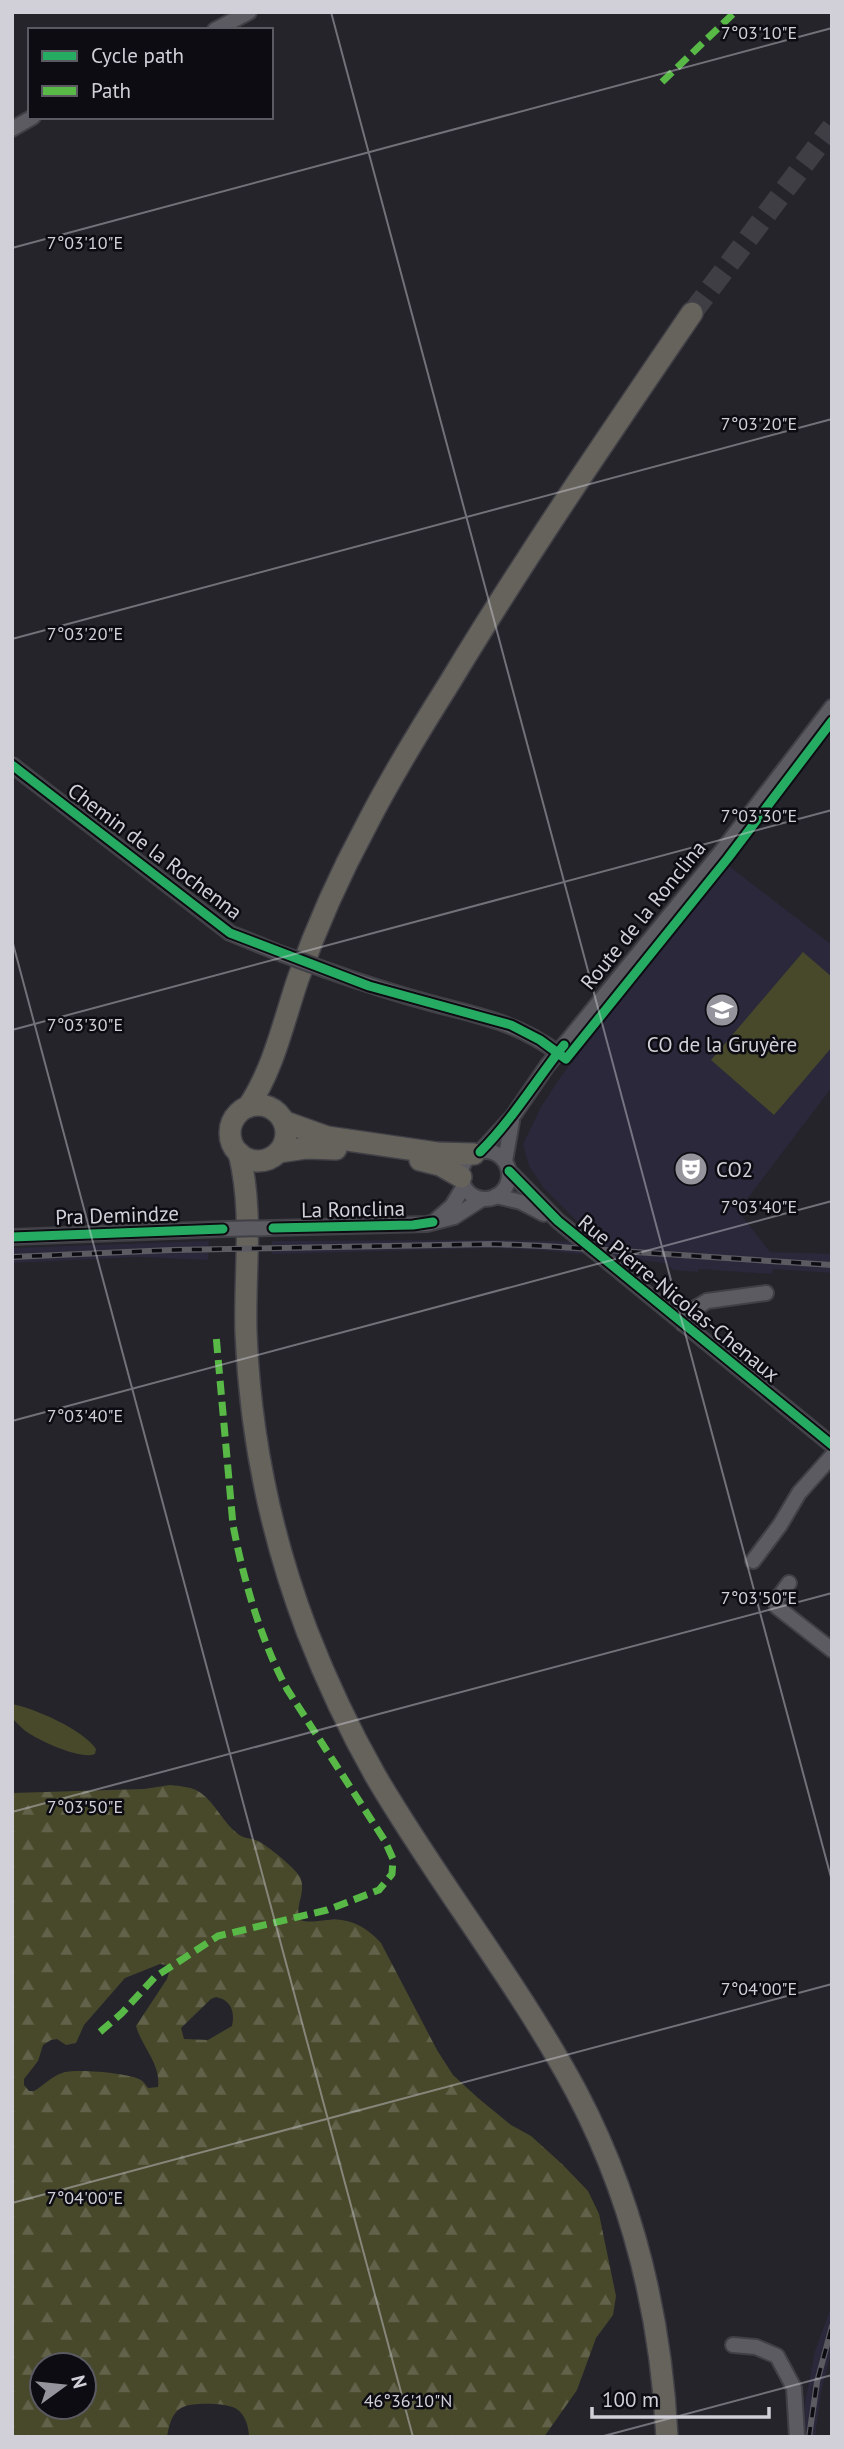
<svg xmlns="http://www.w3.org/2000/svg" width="844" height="2449" font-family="'PT Sans',sans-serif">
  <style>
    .built { fill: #2a283a }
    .green { fill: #48492b }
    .forest { fill: url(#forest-firs); fill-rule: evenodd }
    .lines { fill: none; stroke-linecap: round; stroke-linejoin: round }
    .highway-tunnel { stroke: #3f3e45; stroke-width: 21; stroke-dasharray: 21 10; stroke-linecap: butt }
    .minor-casing { stroke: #414046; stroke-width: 18 }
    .highway-casing { stroke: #414046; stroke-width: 24 }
    .minor { stroke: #5c5b62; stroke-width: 14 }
    .highway { stroke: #66635d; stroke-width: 21 }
    .rail-casing { stroke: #5c5b62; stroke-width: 6 }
    .rail { stroke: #0d0c12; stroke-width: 3.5; stroke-dasharray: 10; stroke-linecap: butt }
    .minor-bridge-casing { stroke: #414046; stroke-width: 18; stroke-linecap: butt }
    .minor-bridge { stroke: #5c5b62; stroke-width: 14 }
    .quiet { stroke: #58b947; stroke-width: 7; stroke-dasharray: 14 7; stroke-linecap: butt }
    .cycleway-casing { stroke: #0d0c12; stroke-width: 13 }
    .cycleway { stroke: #26ab63; stroke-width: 9 }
    .ticks { fill: none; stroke: #d1d0d9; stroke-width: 2; stroke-opacity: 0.45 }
    .labels { text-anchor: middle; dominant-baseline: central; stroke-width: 5; stroke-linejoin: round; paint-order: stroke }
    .street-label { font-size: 21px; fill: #d1d0d9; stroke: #0d0c12 }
    .poi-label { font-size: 21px; fill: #d1d0d9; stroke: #0d0c12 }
    .ticks-label { font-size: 18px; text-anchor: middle; fill: #d1d0d9; stroke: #0d0c12; stroke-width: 5; stroke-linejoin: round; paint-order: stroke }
  </style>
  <defs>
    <pattern id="forest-firs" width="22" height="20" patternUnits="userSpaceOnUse" patternTransform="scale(1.75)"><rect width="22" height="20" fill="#48492b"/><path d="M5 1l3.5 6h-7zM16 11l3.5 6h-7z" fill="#616249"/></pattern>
  </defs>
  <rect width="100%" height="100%" fill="#25242b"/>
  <g class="built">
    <path d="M726,864L832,945V1087L738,1211L770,1252L832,1254V1273L773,1269L772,1274L698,1269V1272L673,1270L666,1263L541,1250L492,1248L272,1254V1241L498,1240L598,1242L543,1187L529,1166L523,1144L541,1107L562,1075Z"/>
    <path d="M209,1241L208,1260L138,1257L12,1263V1248Z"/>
    <path d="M832,2305V2349L821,2392L815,2437H802L805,2402L815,2351Z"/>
  </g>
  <g class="green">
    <path d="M803,952L832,977V1047L774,1115L711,1060Z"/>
    <path d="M12,1704C34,1708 84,1730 96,1749L95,1754C81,1760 43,1742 30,1734C23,1730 18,1724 12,1718Z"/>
  </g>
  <path class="forest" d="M170,1785C180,1786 193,1787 201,1793C216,1804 223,1823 238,1834C244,1839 252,1838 258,1841C268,1846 295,1868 300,1877C307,1892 294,1906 300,1920C309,1923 317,1921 327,1920C349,1917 367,1927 381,1943L437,2050L453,2075L478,2098L511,2125L531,2136L562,2164L588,2191L599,2214L616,2296L613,2315L596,2338L577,2390L544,2437H249C249,2427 245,2413 235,2408C224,2403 192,2402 181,2408C171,2414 169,2426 167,2437H12V1793L144,1789ZM160,1964L166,1965L170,1969L167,1979L136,2026C142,2047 161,2064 158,2087L148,2088C146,2085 144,2082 141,2080C130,2073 74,2068 62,2073C52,2076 43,2086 34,2091H29L24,2085V2079L38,2061L43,2045L51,2040L57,2039L66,2045L76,2043L84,2025L125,1978ZM216,1997C232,2000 235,2013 232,2026L208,2040L184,2039L181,2028L211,1999ZM42,2365H84V2407H42Z"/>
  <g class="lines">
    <path class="highway-tunnel" d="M692,313L832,127"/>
    <defs>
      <g id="minor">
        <path d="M215,30L249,12"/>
        <path d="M12,129L33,117"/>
        <path d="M12,765L230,933L282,954"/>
        <path d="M326,970C362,983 397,994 434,1004C480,1016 518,1023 558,1053"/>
        <circle cx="485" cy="1175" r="24"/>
        <path d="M480,1152L513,1116L547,1066L721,852L832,707"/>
        <path d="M505,1161L512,1121"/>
        <path d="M509,1171L558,1221L832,1445"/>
        <path d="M496,1196L521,1202L544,1214"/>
        <path d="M436,1220L452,1206L464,1186"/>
        <path d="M273,1228L427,1224L454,1217L482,1199"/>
        <path d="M12,1237L223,1229"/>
        <path d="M683,1324L694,1309L707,1301L766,1293"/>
        <path d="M753,1561L780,1525L799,1493L832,1456"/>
        <path d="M789,1583L776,1601L777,1607L832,1650"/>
        <path d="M733,2345L756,2347L777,2356L794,2388L797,2437"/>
      </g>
      <g id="highway">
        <circle cx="258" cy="1133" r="28"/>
        <path d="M248,1107C274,1068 283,1023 298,979C317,925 340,874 367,824C392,775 421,728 450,682C526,556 609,435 692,313"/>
        <path d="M285,1122L327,1137L437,1153L474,1154"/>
        <path d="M279,1152L306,1148L336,1149"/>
        <path d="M239,1153C254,1213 244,1272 246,1333C250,1434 271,1536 307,1631C326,1680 349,1729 375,1775C438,1883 517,1981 576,2091C633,2199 661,2316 667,2437"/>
        <path d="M420,1160L440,1165L461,1177"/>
      </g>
    </defs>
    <use href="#minor" class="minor-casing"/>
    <use href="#highway" class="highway-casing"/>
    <use href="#minor" class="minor"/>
    <use href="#highway" class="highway"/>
    <defs>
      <g id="rail">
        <path d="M12,1257L171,1250L494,1244L544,1246L832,1265"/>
        <path d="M809,2437L817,2382L832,2326"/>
      </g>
    </defs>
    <use href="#rail" class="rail-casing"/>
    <use href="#rail" class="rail"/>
    <defs>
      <g id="minor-bridge">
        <path d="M282,954L326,970"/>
        <path d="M223,1229L273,1228"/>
      </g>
    </defs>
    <use href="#minor-bridge" class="minor-bridge-casing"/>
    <use href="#minor-bridge" class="minor-bridge"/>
    <g class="quiet">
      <path d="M662,82L735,12"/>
      <path d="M100,2032L122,2013L155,1977L218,1936L327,1910L379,1890L392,1874L393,1859L385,1841L287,1689C261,1641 243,1578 233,1525L216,1335"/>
    </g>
    <defs>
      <g id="cycleway">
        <path d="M12,765L230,933L369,986L511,1025L540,1040L566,1059L728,858L832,721"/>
        <path d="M480,1152C513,1119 536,1080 564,1045"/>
        <path d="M509,1171L558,1221L832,1445"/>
        <path d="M273,1228L413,1225L433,1222"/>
        <path d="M12,1237L223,1229"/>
      </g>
    </defs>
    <use href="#cycleway" class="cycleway-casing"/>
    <use href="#cycleway" class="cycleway"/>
  </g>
  <path class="ticks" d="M331,12L832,1881M12,248L832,28M12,639L832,419M12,940L413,2437M12,1030L832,810M12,1421L832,1201M12,1812L832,1593M12,2203L832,1984M600,2437L832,2375"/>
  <defs>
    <symbol id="school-disc" viewBox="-11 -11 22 22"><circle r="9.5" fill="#95949c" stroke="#0d0c12"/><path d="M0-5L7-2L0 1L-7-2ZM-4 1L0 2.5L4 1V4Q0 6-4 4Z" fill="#fff"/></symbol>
    <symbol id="theatre-disc" viewBox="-11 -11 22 22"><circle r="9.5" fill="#95949c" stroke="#0d0c12"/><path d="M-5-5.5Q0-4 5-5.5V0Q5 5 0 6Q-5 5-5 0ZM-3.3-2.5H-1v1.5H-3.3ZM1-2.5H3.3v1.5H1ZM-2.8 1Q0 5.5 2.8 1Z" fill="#fff"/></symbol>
  </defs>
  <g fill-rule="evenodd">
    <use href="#school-disc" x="703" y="991" width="38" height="38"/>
    <use href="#theatre-disc" x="672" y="1150" width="38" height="38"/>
  </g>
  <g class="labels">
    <g class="street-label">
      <text transform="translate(155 851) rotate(37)">Chemin de la Rochenna</text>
      <text transform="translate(643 915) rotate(-51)">Route de la Ronclina</text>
      <text transform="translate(353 1209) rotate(-1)">La Ronclina</text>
      <text transform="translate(117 1215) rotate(-2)">Pra Demindze</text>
      <text transform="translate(679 1298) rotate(39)">Rue Pierre-Nicolas-Chenaux</text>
    </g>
    <g class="poi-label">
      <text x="722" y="1044">CO de la Gruyère</text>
      <text x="716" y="1169" text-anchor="start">CO2</text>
    </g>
  </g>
  <g class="ticks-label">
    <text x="759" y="39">7°03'10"E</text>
    <text x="85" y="249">7°03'10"E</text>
    <text x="759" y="430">7°03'20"E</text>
    <text x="85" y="640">7°03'20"E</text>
    <text x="759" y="822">7°03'30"E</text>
    <text x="85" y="1031">7°03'30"E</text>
    <text x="759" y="1213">7°03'40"E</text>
    <text x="85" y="1422">7°03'40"E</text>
    <text x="759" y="1604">7°03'50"E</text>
    <text x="85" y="1813">7°03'50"E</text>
    <text x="759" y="1995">7°04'00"E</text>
    <text x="85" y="2204">7°04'00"E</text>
    <text x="408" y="2407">46°36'10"N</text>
  </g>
  <rect width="844" height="2449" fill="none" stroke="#d1d0d9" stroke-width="28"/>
  <rect x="28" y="28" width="245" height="91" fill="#0d0c12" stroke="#5b5a62" stroke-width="2"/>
  <rect x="42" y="51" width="35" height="10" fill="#26ab63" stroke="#5b5a62" stroke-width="2"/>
  <text x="91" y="63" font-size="21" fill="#d1d0d9">Cycle path</text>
  <rect x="42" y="86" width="35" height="10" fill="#58b947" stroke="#5b5a62" stroke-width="2"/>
  <text x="91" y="98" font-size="21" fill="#d1d0d9">Path</text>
  <g transform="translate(63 2386) rotate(75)"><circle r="33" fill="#0d0c12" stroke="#5b5a62" stroke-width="2"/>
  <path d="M0-5L12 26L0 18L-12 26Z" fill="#95949c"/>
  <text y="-10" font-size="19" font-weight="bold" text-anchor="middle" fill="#d1d0d9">N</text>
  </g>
  <path d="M592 2407v10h177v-10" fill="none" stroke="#d1d0d9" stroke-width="3.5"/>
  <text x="602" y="2407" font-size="21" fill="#d1d0d9" stroke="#0d0c12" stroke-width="5" paint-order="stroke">100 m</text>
</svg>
